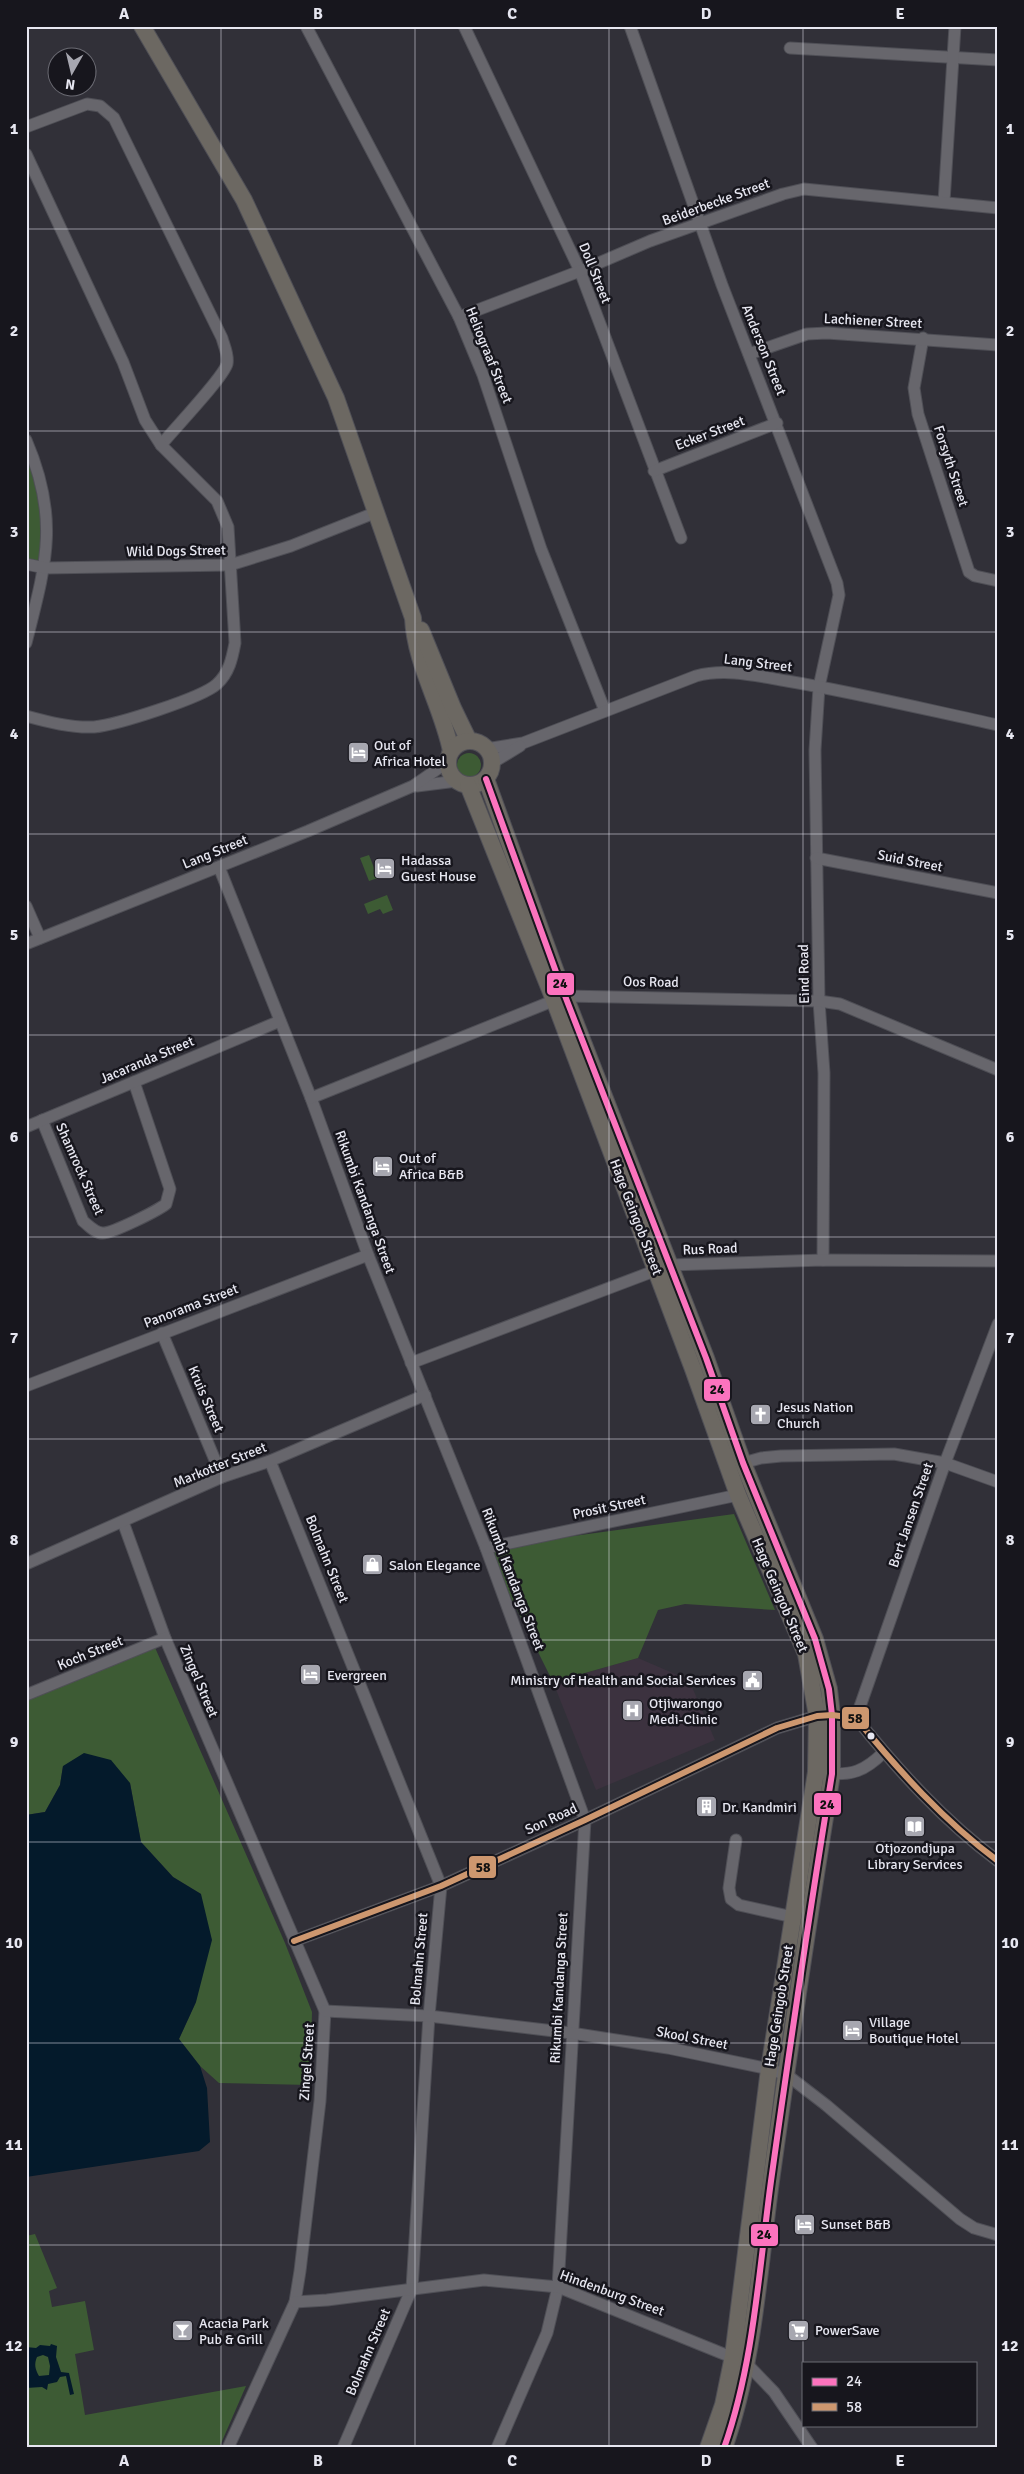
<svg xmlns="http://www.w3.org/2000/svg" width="1024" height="2474" font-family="Signika,sans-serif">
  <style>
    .medical { fill: #3c323f }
    .green { fill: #3d5b34 }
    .water { fill: #041a2b; fill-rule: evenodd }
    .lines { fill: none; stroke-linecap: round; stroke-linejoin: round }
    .minor-casing { stroke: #4f4f56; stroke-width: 13 }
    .highway-casing { stroke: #4f4f56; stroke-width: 18 }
    .minor { stroke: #67666c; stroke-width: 11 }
    .highway { stroke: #6c6862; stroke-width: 16 }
    .bus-1-casing { stroke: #17161d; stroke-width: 10 }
    .bus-2-casing { stroke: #17161d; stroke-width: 10 }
    .bus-1 { stroke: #fc73be; stroke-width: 6 }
    .bus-2 { stroke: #cd976f; stroke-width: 6 }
    .grid { fill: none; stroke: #e7e7f1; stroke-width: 1; stroke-opacity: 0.55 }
    .bus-dot { fill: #e7e7f1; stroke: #17161d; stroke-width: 2 }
    .labels { text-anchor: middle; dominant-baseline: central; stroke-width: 5; stroke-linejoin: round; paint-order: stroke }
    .street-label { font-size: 14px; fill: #e7e7f1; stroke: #17161d }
    .poi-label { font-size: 14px; fill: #e7e7f1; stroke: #17161d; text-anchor: start }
    .line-badge { stroke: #17161d; stroke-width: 2 }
    .pale-badge-label { font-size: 14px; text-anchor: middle; font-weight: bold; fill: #111 }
    .neatline { fill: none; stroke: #e7e7f1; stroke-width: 2 }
    .grid-label { font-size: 16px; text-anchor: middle; font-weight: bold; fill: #e7e7f1 }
  </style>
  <rect width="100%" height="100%" fill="#313038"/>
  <path class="medical" d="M638,1658L689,1680L715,1740L596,1790L553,1682Z"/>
  <g class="green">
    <path d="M26,440L42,485L45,568L26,564Z"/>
    <circle cx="469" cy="765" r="12"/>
    <path d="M369,855L378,878L369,881L360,858Z"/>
    <path d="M387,895L393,910L383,914L380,909L368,914L364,904Z"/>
    <path d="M734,1514L775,1610L685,1604L658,1610L638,1658L553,1682L486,1548Z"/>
    <path d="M153,1643L285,1943L312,2012L310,2085L219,2083L200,2066L179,2039L196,2002L201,1894L173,1877L141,1842L130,1783L63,1766L60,1785L45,1812L26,1815V1695Z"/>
    <path d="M35,2234L57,2288L49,2291L52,2307L85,2301L94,2350L75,2354L85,2415L246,2386L219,2448H26V2236Z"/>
  </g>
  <g class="water">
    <path d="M84,1753L111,1760L130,1783L141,1842L173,1877L201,1894L212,1940L196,2002L179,2039L200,2066L207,2088L210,2142L199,2151L26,2177V1815L45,1812L60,1785L63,1766Z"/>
    <path d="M51,2344L57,2346L56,2357L61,2372L69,2373L74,2394L70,2395L66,2376L60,2377L57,2382L48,2384L47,2390L42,2387L26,2388V2347L36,2348L40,2345L50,2346ZM43,2355L48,2357L50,2366L49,2375L39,2376C35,2369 34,2364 37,2357Z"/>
  </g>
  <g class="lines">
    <defs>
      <g id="minor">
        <path d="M306,26L459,317L483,375L541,549L605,711"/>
        <path d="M464,26L580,271L681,538"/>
        <path d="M630,26L722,285L837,583L839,595L819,687L815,750L819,1001L824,1073L823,1260"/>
        <path d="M790,48L998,60"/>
        <path d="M26,127L87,104L100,106L114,118L222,338C224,346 229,355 227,364C223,378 173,430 161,445"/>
        <path d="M26,154L123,362L145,420L161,445L217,501L228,527L235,643C232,659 229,673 217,684C202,698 116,725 94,727C71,728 48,722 26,716"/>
        <path d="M944,202L955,26"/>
        <path d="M459,317L580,271L650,241L783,194L804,189L998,208"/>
        <path d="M923,338L914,388L918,414L969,572L975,576L998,581"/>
        <path d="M749,354L807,334L827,333L998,345"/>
        <path d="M26,440C60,519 46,564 26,643"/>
        <path d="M654,471L777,423"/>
        <path d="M26,564L45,568L230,565L291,546L377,512"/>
        <path d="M486,749L523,743L696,676C726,668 757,676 787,681C858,693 928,710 998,725"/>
        <path d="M492,763L520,746"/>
        <path d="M417,786L457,781"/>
        <path d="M816,858L998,893"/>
        <path d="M219,867L311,1098L368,1255L486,1548L585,1820L558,2287L547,2333L497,2448"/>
        <path d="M26,906L40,938"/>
        <path d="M26,944L308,831L413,786L439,768L448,758"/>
        <path d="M311,1098L565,996L819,1001L840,1004L998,1070"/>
        <path d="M42,1120L83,1221C89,1226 95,1233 103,1233C113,1233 157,1211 166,1204L170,1189L134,1082"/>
        <path d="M26,1127L280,1021"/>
        <path d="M162,1333L222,1477"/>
        <path d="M411,1363L670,1265L823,1260L998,1261"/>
        <path d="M26,1386L368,1255"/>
        <path d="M270,1461L441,1886L429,2016L412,2288L343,2448"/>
        <path d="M743,1463L761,1458L781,1456L894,1454L945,1463L998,1482"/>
        <path d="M123,1522L165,1638L325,2011L320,2101L300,2271L295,2302L228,2448"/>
        <path d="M486,1548L738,1495"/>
        <path d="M26,1564L222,1477L270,1461L425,1395"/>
        <path d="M26,1695L165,1638"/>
        <path d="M856,1718L945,1463L998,1324"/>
        <path d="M825,1773C852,1776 865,1771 884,1752"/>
        <path d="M736,1840L729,1888L731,1899L739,1905L793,1917"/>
        <path d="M294,1941L441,1886L585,1820L777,1728L817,1716L832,1715L856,1718C898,1770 944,1821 998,1861"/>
        <path d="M325,2011L429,2016L571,2033L668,2048L769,2069L787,2075L826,2105L960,2219L974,2228L998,2235"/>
        <path d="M295,2302L327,2300L484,2280L558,2287L746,2363L774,2392L812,2448"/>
      </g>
      <g id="highway">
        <path d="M142,26L244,200L336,398L413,618C415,664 442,706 451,751"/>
        <path d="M421,630L453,708L469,741"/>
        <circle cx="470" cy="763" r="22"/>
        <path d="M486,779L560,983L706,1358L743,1463L815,1639L829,1689L832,1715V1774C810,1909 790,2045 771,2181C759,2269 754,2363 724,2448"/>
        <path d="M468,785L554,1000L693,1369L738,1495L806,1654L817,1716L816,1772L769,2069L733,2356L723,2405L708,2448"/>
      </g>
    </defs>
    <use href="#minor" class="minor-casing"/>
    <use href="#highway" class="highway-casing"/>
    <use href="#minor" class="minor"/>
    <use href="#highway" class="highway"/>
    <defs>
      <path id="bus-1" d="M486,779L560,983L706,1358L743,1463L815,1639L829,1689L832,1715V1774C810,1909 790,2045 771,2181C759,2269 754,2363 724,2448"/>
      <path id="bus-2" d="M294,1941L441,1886L585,1820L777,1728L817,1716L832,1715L856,1718C898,1770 944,1821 998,1861"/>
    </defs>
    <use href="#bus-1" class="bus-1-casing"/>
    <use href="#bus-2" class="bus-2-casing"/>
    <use href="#bus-1" class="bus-1"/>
    <use href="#bus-2" class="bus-2"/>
  </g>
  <path class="grid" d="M221,26V2448M415,26V2448M609,26V2448M803,26V2448M26,229H998M26,431H998M26,632H998M26,834H998M26,1035H998M26,1237H998M26,1439H998M26,1640H998M26,1842H998M26,2043H998M26,2245H998"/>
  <defs>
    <symbol id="hotel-square" viewBox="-11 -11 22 22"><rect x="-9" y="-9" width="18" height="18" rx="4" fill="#a7a7b0" stroke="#17161d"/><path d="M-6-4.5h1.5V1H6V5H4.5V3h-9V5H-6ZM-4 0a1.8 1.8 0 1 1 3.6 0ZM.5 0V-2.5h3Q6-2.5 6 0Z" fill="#fff"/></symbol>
    <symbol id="church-square" viewBox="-11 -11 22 22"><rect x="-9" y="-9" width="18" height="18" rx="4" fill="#a7a7b0" stroke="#17161d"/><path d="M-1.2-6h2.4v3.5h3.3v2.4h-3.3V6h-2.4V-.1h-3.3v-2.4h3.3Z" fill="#fff"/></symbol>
    <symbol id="shop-square" viewBox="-11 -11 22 22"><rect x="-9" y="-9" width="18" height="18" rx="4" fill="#a7a7b0" stroke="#17161d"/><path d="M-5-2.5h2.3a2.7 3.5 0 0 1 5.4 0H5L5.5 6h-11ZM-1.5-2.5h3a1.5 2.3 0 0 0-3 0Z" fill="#fff"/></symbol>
    <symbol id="civic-square" viewBox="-11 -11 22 22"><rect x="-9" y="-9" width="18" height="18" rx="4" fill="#a7a7b0" stroke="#17161d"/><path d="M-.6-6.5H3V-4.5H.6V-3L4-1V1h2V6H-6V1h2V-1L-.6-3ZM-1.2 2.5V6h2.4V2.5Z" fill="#fff"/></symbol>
    <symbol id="hospital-square" viewBox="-11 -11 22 22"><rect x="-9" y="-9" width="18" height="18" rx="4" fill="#a7a7b0" stroke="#17161d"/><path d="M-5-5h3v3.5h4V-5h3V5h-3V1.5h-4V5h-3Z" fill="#fff"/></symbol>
    <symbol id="building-square" viewBox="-11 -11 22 22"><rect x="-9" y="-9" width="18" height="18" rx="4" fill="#a7a7b0" stroke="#17161d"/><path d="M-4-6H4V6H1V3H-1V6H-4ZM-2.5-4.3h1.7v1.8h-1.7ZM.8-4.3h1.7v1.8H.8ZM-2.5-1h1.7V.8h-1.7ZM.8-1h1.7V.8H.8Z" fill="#fff"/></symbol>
    <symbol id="library-square" viewBox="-11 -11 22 22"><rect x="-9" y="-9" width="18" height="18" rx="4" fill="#a7a7b0" stroke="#17161d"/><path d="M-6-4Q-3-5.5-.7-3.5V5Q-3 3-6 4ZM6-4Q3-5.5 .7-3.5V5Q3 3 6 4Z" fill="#fff"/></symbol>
    <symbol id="supermarket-square" viewBox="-11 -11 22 22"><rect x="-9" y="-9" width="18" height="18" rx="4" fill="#a7a7b0" stroke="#17161d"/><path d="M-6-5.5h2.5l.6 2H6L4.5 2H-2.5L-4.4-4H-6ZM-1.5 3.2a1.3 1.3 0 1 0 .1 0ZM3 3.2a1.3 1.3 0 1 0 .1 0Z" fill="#fff"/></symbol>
    <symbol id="bar-square" viewBox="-11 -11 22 22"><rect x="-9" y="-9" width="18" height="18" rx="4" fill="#a7a7b0" stroke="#17161d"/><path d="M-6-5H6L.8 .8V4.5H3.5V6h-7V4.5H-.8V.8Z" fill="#fff"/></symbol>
  </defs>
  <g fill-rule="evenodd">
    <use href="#hotel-square" x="346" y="740" width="25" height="25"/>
    <use href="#hotel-square" x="372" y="856" width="25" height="25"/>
    <use href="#hotel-square" x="370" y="1154" width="25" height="25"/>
    <use href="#church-square" x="748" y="1402" width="25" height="25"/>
    <use href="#shop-square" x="360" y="1552" width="25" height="25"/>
    <use href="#hotel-square" x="298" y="1662" width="25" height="25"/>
    <use href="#civic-square" x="740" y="1668" width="25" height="25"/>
    <use href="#hospital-square" x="620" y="1698" width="25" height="25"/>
    <use href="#building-square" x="694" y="1794" width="25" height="25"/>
    <use href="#library-square" x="902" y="1814" width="25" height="25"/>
    <use href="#hotel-square" x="840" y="2018" width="25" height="25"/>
    <use href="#hotel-square" x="792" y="2212" width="25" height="25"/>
    <use href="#supermarket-square" x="786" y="2318" width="25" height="25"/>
    <use href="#bar-square" x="170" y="2318" width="25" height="25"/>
  </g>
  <circle class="bus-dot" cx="871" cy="1736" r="4.5"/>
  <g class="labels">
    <g class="street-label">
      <text transform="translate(716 202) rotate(-20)">Beiderbecke Street</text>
      <text transform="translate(595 273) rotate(68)">Doll Street</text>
      <text transform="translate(873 321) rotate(3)">Lachiener Street</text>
      <text transform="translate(764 350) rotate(68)">Anderson Street</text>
      <text transform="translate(489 355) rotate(68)">Heliograaf Street</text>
      <text transform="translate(710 433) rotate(-21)">Ecker Street</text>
      <text transform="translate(951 466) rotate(72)">Forsyth Street</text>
      <text transform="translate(176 551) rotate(-1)">Wild Dogs Street</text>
      <text transform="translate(758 663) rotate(7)">Lang Street</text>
      <text transform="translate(215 852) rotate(-22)">Lang Street</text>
      <text transform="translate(910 861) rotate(11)">Suid Street</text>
      <text transform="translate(804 974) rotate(-91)">Eind Road</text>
      <text transform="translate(651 982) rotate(1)">Oos Road</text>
      <text transform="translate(147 1060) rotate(-23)">Jacaranda Street</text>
      <text transform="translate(80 1169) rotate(66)">Shamrock Street</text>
      <text transform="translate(365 1202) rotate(70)">Rikumbi Kandanga Street</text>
      <text transform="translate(636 1217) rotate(69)">Hage Geingob Street</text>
      <text transform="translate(710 1249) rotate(-2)">Rus Road</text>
      <text transform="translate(191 1306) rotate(-21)">Panorama Street</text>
      <text transform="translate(206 1399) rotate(67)">Kruis Street</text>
      <text transform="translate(220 1465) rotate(-22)">Markotter Street</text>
      <text transform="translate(609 1507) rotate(-12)">Prosit Street</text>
      <text transform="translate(911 1515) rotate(-71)">Bert Jansen Street</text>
      <text transform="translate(327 1559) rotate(68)">Bolmahn Street</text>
      <text transform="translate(513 1579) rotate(69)">Rikumbi Kandanga Street</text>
      <text transform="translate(780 1595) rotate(67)">Hage Geingob Street</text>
      <text transform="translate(90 1653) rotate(-22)">Koch Street</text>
      <text transform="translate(199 1681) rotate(67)">Zingel Street</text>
      <text transform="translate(551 1819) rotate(-25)">Son Road</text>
      <text transform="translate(419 1959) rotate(-85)">Bolmahn Street</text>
      <text transform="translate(559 1988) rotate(-87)">Rikumbi Kandanga Street</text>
      <text transform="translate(779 2006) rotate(-81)">Hage Geingob Street</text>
      <text transform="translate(692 2038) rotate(11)">Skool Street</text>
      <text transform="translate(307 2062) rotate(-86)">Zingel Street</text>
      <text transform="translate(612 2293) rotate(20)">Hindenburg Street</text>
      <text transform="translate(368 2352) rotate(-67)">Bolmahn Street</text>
    </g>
    <g class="poi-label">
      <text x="374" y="745">Out of<tspan x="374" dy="16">Africa Hotel</tspan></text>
      <text x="401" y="860">Hadassa<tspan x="401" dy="16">Guest House</tspan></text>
      <text x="399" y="1158">Out of<tspan x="399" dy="16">Africa B&amp;B</tspan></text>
      <text x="777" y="1407">Jesus Nation<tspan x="777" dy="16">Church</tspan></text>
      <text x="389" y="1565">Salon Elegance</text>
      <text x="327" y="1675">Evergreen</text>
      <text x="736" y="1680" text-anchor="end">Ministry of Health and Social Services</text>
      <text x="649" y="1703">Otjiwarongo<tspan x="649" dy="16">Medi-Clinic</tspan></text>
      <text x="722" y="1807">Dr. Kandmiri</text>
      <text x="915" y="1848" text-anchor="middle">Otjozondjupa<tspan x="915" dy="16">Library Services</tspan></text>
      <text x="869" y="2022">Village<tspan x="869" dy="16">Boutique Hotel</tspan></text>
      <text x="821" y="2224">Sunset B&amp;B</text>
      <text x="199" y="2323">Acacia Park<tspan x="199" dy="16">Pub &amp; Grill</tspan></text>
      <text x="815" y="2330">PowerSave</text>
    </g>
  </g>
  <g class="line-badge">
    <rect x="546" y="972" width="29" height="24" rx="5" fill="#fc73be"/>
    <rect x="703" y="1378" width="28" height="24" rx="5" fill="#fc73be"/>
    <rect x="841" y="1706" width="29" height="24" rx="5" fill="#cd976f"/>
    <rect x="813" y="1792" width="29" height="24" rx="5" fill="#fc73be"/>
    <rect x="468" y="1855" width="29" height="24" rx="5" fill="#cd976f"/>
    <rect x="750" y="2223" width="29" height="24" rx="5" fill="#fc73be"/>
  </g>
  <g class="pale-badge-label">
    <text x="560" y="988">24</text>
    <text x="717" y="1394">24</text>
    <text x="855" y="1723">58</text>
    <text x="827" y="1809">24</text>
    <text x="483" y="1872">58</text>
    <text x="764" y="2239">24</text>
  </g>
  <rect width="1024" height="2474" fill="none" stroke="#17161d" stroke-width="55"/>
  <rect x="802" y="2362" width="175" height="65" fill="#17161d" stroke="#6a6a72"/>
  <rect x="812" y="2378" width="25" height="8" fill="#fc73be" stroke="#6a6a72"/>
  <text x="846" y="2386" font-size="15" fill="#e7e7f1">24</text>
  <rect x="812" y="2403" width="25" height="8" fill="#cd976f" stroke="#6a6a72"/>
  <text x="846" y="2412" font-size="15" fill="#e7e7f1">58</text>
  <g transform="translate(72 72) rotate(188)"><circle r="24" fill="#17161d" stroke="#6a6a72"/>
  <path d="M0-4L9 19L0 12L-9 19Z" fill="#a7a7b0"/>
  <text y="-8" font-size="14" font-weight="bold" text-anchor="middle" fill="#e7e7f1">N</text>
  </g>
  <rect x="28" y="28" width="968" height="2418" class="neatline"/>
  <g class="grid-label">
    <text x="124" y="19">A</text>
    <text x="318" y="19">B</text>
    <text x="512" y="19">C</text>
    <text x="706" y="19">D</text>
    <text x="900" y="19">E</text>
    <text x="14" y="134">1</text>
    <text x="1010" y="134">1</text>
    <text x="14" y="336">2</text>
    <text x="1010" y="336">2</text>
    <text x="14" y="537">3</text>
    <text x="1010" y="537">3</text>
    <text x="14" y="739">4</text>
    <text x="1010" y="739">4</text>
    <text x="14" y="940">5</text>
    <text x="1010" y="940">5</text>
    <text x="14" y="1142">6</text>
    <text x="1010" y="1142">6</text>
    <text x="14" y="1343">7</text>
    <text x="1010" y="1343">7</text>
    <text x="14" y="1545">8</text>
    <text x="1010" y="1545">8</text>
    <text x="14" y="1747">9</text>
    <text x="1010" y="1747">9</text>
    <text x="14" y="1948">10</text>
    <text x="1010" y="1948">10</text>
    <text x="14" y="2150">11</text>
    <text x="1010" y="2150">11</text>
    <text x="14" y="2351">12</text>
    <text x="1010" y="2351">12</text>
    <text x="124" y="2466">A</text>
    <text x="318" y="2466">B</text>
    <text x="512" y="2466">C</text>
    <text x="706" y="2466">D</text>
    <text x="900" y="2466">E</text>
  </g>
</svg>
